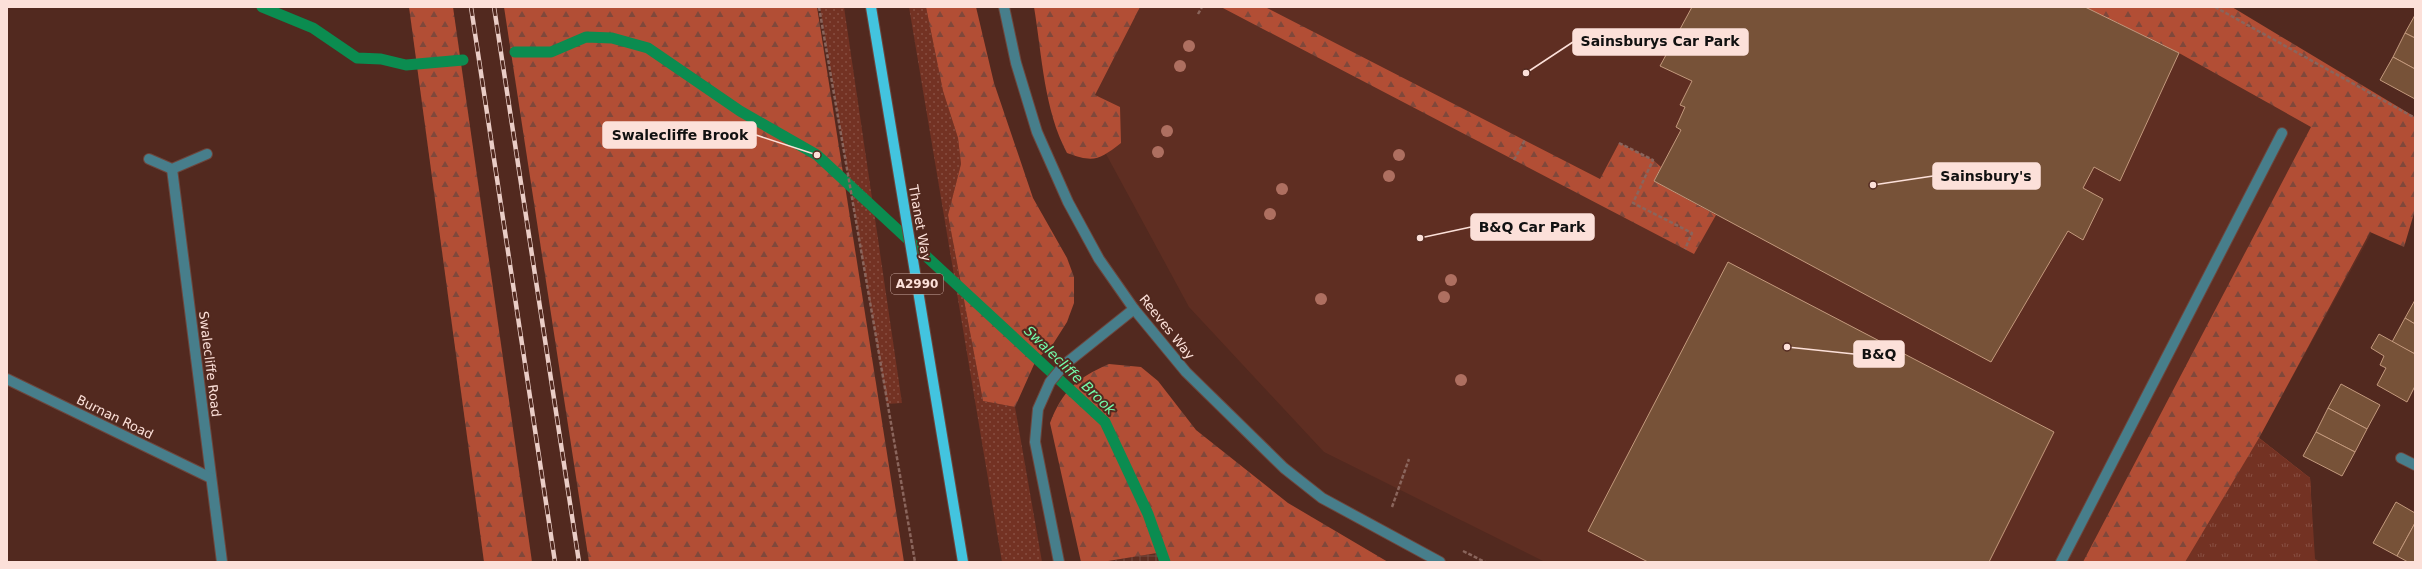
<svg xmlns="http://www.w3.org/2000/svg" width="2422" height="569" font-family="'DejaVu Sans',sans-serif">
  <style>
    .built { fill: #5f2e22 }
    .industrial { fill: url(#industrial-grid) }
    .grass { fill: url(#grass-dots) }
    .forest { fill: url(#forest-firs) }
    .park { fill: url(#park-tufts) }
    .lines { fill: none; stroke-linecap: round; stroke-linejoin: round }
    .stream { stroke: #0b8c50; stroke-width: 11 }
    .building { fill: #775238; stroke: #c3997d }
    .minor-casing { stroke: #6d463d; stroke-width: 12 }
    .major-casing { stroke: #6d463d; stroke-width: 12 }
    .path { stroke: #8a655c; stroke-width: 2.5; stroke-dasharray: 4 2; stroke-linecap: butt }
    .minor { stroke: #477e8b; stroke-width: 10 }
    .major { stroke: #43c4df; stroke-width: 10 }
    .rail-casing { stroke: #eacdc6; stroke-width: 4.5 }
    .rail { stroke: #52291f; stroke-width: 3; stroke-dasharray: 9; stroke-linecap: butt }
    .tree { fill: #ae6f60 }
    .labels { text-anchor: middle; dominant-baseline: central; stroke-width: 4; stroke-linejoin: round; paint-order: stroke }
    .shield { fill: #52291f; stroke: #c9a9a1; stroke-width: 1 }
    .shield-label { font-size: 12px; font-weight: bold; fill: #fce0d9 }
    .street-label { font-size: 13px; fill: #fce0d9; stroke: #52291f }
    .water-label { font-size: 14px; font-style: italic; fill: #73fdab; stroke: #52291f }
    .leader { fill: none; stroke: #fce0d9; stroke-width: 1.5 }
    .callout-dot { fill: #fce0d9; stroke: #52291f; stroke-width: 1.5 }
    .callout { fill: #fce0d9; stroke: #fce0d9; stroke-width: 1.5 }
    .callout-label { font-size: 14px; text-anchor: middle; font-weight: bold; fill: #111 }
  </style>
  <defs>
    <pattern id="industrial-grid" width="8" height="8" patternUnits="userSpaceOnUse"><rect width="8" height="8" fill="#5f2e22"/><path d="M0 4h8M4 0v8" fill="none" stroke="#774c42"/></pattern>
    <pattern id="grass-dots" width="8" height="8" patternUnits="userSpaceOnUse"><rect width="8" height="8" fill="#733223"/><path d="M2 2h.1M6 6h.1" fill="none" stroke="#884f42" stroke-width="1.8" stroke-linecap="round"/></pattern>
    <pattern id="forest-firs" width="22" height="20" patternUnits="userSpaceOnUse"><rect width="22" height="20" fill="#b24e35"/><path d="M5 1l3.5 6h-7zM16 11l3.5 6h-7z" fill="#7f483b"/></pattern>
    <pattern id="park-tufts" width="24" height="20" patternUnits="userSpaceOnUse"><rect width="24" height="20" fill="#733223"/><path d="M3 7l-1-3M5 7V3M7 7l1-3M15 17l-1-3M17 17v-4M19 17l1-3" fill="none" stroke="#884f42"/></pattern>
  </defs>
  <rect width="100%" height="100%" fill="#52291f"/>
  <path class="built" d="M1061,7H2174L2415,154L2259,438L2185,562H1545L1324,452L1189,307L1106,154Z"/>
  <path class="industrial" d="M1157,553L1160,562H1102Z"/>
  <g class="grass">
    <path d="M820,7H844L902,403L887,404Z"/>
    <path d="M909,7H926L943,91L958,138L961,164L948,215L983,401L1015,407L1042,562H1002Z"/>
  </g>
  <g class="forest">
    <path d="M409,7H453L532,562H484Z"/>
    <path d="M504,7H817L904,562H589Z"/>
    <path d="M926,7H976L994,83L1033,198L1067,258L1074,277V303L1067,322L1053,344L1036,360L1015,407L983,401L948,215L961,164L958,138L943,91Z"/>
    <path d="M1034,7H1140L1095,95L1120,107L1121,143C1099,160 1094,163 1067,153C1044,110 1042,55 1034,7Z"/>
    <path d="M1221,7H1265L1600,179L1619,143L1653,160L1661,167L1654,181L1716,215L1694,254Z"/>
    <path d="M2085,7H2232L2415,117V210L2404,247L2370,232L2259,438L2310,478L2314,562H2083L2311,127L2179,53Z"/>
    <path d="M1109,364L1141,367L1158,381L1196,430L1288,503L1388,562H1160L1157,553L1102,562H1081L1050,423C1063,390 1077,378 1109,364Z"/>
  </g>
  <path class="park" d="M2259,438L2310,478L2315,559L2320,562H2185Z"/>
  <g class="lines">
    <g class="stream">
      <path d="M262,7L313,28L357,58L381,59L406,65L463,60"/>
      <path d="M515,52H551L586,37L612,38L648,48L740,111L817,155L1105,422L1148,514L1165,562"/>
    </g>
  </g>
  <g class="building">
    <path d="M1692,7H2085L2179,53L2120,181L2094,167L2083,188L2103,199L2083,240L2068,231L1991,362L1654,181L1681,130L1676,127L1685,107L1680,105L1692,81L1660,66Z"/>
    <path d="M2415,15V38L2405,33Z"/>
    <path d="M2405,33L2415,38V69L2393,57Z"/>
    <path d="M2393,57L2415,69V99L2380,80Z"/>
    <path d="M1728,262L2054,432L1989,562H1648L1588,531Z"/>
    <path d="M2415,300V324L2405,318Z"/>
    <path d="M2405,318L2415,324V354L2392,342Z"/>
    <path d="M2379,334L2415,354V386L2407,402L2377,385L2386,368L2380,365L2384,356L2371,348Z"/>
    <path d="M2341,384L2380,405L2367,429L2328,408Z"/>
    <path d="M2328,408L2367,429L2355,452L2316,432Z"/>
    <path d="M2316,432L2355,452L2342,476L2303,456Z"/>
    <path d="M2396,502L2415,513V523L2397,556L2373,543Z"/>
    <path d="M2415,523V562H2408L2397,556Z"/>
  </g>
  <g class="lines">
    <defs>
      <g id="minor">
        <path d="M1004,7L1016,63L1037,132L1068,202L1099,259L1134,309L1186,372L1284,468L1322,498L1440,562"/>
        <path d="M149,159L172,169L207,154"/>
        <path d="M172,169L222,562"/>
        <path d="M7,379L211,478"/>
        <path d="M2401,458L2415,465"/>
        <path d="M1059,562L1035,442L1038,409L1050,382L1064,365L1134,309"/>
        <path d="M2061,562L2282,133"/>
      </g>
      <path id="major" d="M871,7L963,562"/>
    </defs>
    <use href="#minor" class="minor-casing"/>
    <use href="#major" class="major-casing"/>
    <g class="path">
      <path d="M819,7L915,562"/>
      <path d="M2215,7L2415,118"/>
      <path d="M1198,14L1202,7"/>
      <path d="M1619,143L1653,160L1633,203L1692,233L1685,249"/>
      <path d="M1514,160L1525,140"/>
      <path d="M1392,507L1409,459"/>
      <path d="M1463,551L1485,562"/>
    </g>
    <use href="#minor" class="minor"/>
    <use href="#major" class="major"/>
    <defs>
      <g id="rail">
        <path d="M471,7L555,562"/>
        <path d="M494,7L579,562"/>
      </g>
    </defs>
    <use href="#rail" class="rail-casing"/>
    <use href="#rail" class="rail"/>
  </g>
  <g class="tree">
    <circle cx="1189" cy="46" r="6"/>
    <circle cx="1180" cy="66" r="6"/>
    <circle cx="1167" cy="131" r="6"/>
    <circle cx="1158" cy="152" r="6"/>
    <circle cx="1399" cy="155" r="6"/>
    <circle cx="1389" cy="176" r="6"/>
    <circle cx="1282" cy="189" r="6"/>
    <circle cx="1270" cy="214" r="6"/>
    <circle cx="1451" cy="280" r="6"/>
    <circle cx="1444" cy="297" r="6"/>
    <circle cx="1321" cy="299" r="6"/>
    <circle cx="1461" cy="380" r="6"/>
  </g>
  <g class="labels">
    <rect class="shield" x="891" y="274" width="52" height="20" rx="3"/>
    <g class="shield-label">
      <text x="917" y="284">A2990</text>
    </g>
    <g class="street-label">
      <text transform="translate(920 223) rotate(80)">Thanet Way</text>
      <text transform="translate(1167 327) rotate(51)">Reeves Way</text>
      <text transform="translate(210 364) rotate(83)">Swalecliffe Road</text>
      <text transform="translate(115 417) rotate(26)">Burnan Road</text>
    </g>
    <g class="water-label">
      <text transform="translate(1070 370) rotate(44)">Swalecliffe Brook</text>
    </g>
  </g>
  <path class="leader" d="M1526 73L1573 42M817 155L756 135M1873 185L1933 176M1420 238L1471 227M1787 347L1854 354"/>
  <g class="callout-dot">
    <circle cx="1526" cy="73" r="4"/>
    <circle cx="817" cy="155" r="4"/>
    <circle cx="1873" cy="185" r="4"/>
    <circle cx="1420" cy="238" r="4"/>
    <circle cx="1787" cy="347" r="4"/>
  </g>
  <g class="callout">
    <rect x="1573" y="29" width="175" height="26" rx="4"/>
    <rect x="603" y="122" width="153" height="26" rx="4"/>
    <rect x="1933" y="163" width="107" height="26" rx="4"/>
    <rect x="1471" y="214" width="123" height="26" rx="4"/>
    <rect x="1854" y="341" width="50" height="26" rx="4"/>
  </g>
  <g class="callout-label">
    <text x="1660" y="46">Sainsburys Car Park</text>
    <text x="680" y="140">Swalecliffe Brook</text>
    <text x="1986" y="181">Sainsbury's</text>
    <text x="1532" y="232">B&amp;Q Car Park</text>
    <text x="1879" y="359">B&amp;Q</text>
  </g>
  <rect width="2422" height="569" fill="none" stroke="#fce0d9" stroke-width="16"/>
</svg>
